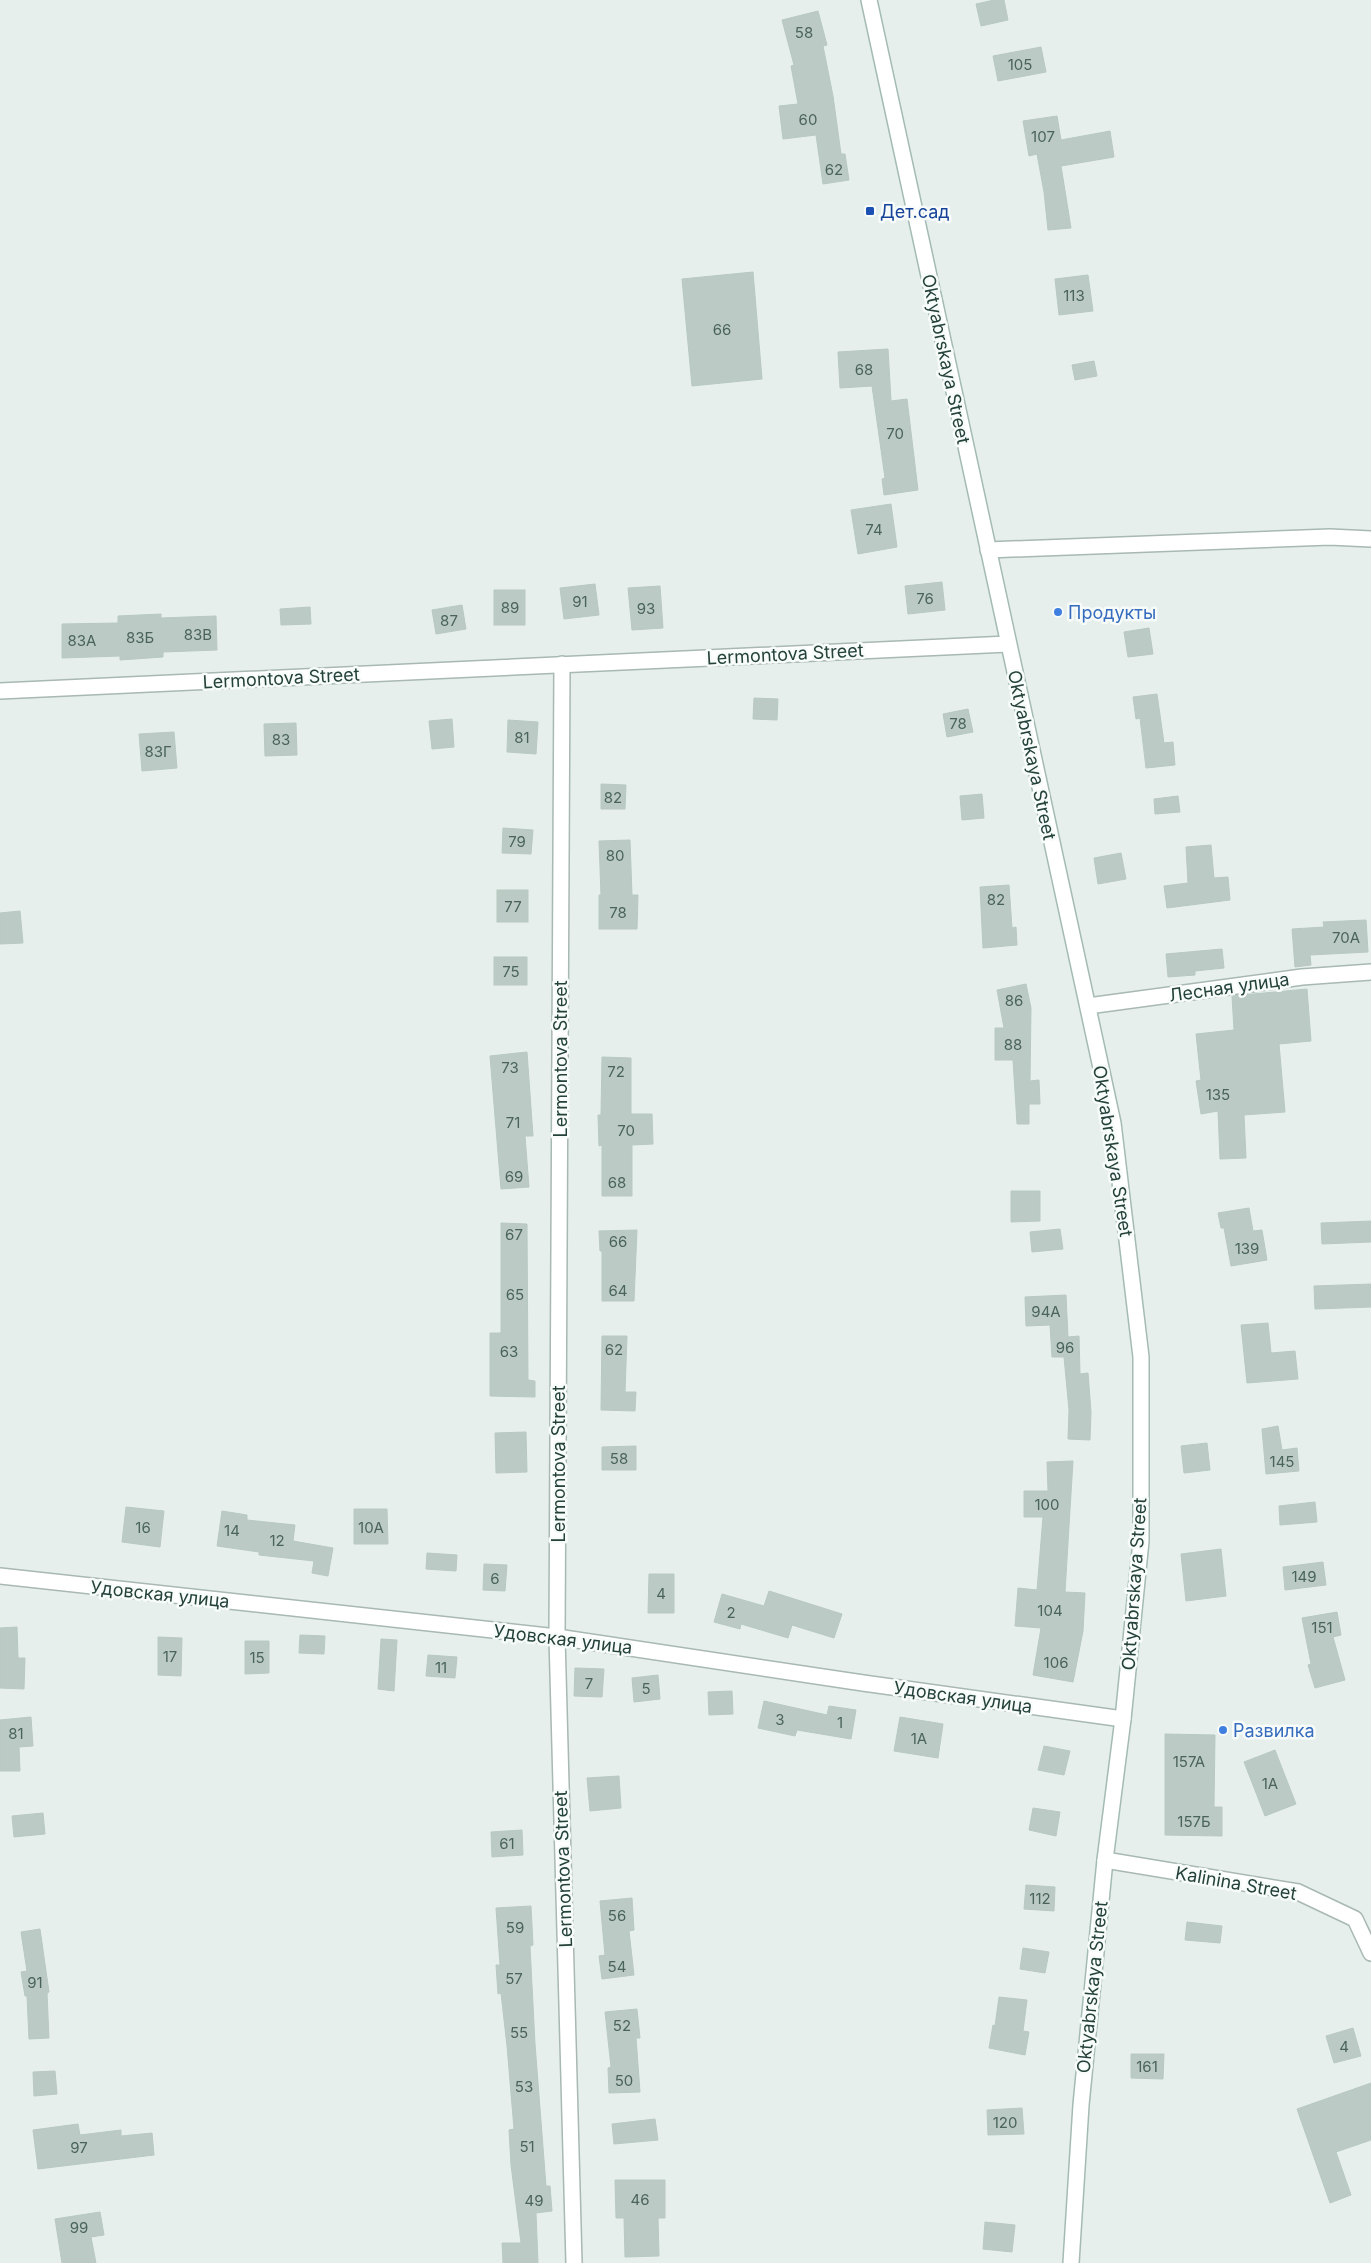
<svg xmlns="http://www.w3.org/2000/svg" width="1371" height="2263" font-family="Inter,sans-serif">
  <style>
    .building { fill: #bbcac4; stroke: #b8c9c2 }
    .lines { fill: none; stroke-linecap: round; stroke-linejoin: round }
    .street-casing { stroke: #a8b8b2; stroke-width: 18 }
    .secondary-casing { stroke: #a4bbb3; stroke-width: 18 }
    .street { stroke: #fff; stroke-width: 15 }
    .secondary { stroke: #fff; stroke-width: 15 }
    .transit-dot { fill: #1a4fb4; stroke: #f7fbf9; stroke-width: 2 }
    .shop-dot { fill: #3f7fe0; stroke: #f7fbf9; stroke-width: 2 }
    .labels { text-anchor: middle; dominant-baseline: central; stroke-width: 5; stroke-linejoin: round; paint-order: stroke }
    .number-label { font-size: 15px; fill: #4a645c }
    .transit-label { font-size: 18px; fill: #164399; stroke: #f7fbf9; text-anchor: start }
    .street-label { font-size: 18px; fill: #24423a; stroke: #f7fbf9 }
    .shop-label { font-size: 18px; fill: #366cbe; stroke: #f7fbf9; text-anchor: start }
  </style>
  <rect width="100%" height="100%" fill="#e6efeb"/>
  <g class="building">
    <path d="M994,0H1004L1008,20L981,26L976,4Z"/>
    <path d="M818,11L827,45L823,46L833,96L841,154H845L849,180L823,184L816,135L783,139L779,106L798,104L791,66L794,65L782,20Z"/>
    <path d="M1041,47L1046,72L998,81L993,56Z"/>
    <path d="M1057,116L1061,140L1110,131L1114,157L1061,166L1071,228L1048,230L1044,192L1037,154L1029,156L1023,121Z"/>
    <path d="M753,272L762,379L692,386L682,279Z"/>
    <path d="M1088,275L1093,311L1059,315L1055,279Z"/>
    <path d="M888,349L891,401L907,399L918,490L884,495L882,479L885,478L872,386L840,388L838,352Z"/>
    <path d="M1094,361L1097,376L1075,380L1072,365Z"/>
    <path d="M891,504L897,547L858,554L851,510Z"/>
    <path d="M942,582L945,610L908,614L905,586Z"/>
    <path d="M595,584L599,615L564,619L560,588Z"/>
    <path d="M660,586L663,628L632,630L628,588Z"/>
    <rect x="494" y="590" width="31" height="35"/>
    <path d="M462,605L466,629L436,634L432,610Z"/>
    <path d="M310,607L311,624L281,625L280,609Z"/>
    <path d="M161,614V618L216,616L217,650L163,652V657L120,660V656L62,658V624L118,623V616Z"/>
    <path d="M1149,628L1153,654L1128,657L1124,632Z"/>
    <path d="M1157,694L1164,743L1173,742L1175,765L1146,768L1140,718L1136,719L1133,697Z"/>
    <path d="M754,698L778,699L777,720L753,719Z"/>
    <path d="M968,709L973,732L947,737L943,714Z"/>
    <path d="M452,719L454,747L432,749L429,721Z"/>
    <path d="M508,720L538,722L536,754L507,752Z"/>
    <path d="M296,723L297,755L265,756L264,724Z"/>
    <path d="M174,732L177,768L142,771L139,734Z"/>
    <path d="M601,784L626,785L625,809H601Z"/>
    <path d="M982,794L984,818L962,820L960,796Z"/>
    <path d="M1178,796L1180,812L1155,814L1154,799Z"/>
    <path d="M503,828L533,830L531,854L502,853Z"/>
    <path d="M630,840L632,895H638L637,929H599V895H601L599,841Z"/>
    <path d="M1211,845L1214,878L1228,877L1230,900L1167,908L1164,886L1188,883L1186,847Z"/>
    <path d="M1121,853L1126,879L1098,884L1094,858Z"/>
    <path d="M1009,885L1012,928L1016,927L1017,945L983,948L980,887Z"/>
    <rect x="497" y="890" width="31" height="32"/>
    <path d="M20,911L23,943L0,944V913Z"/>
    <path d="M1366,920L1368,952L1310,955L1311,965L1295,967L1292,929L1324,927L1323,922Z"/>
    <path d="M1222,949L1224,968L1195,971V975L1168,977L1166,954Z"/>
    <rect x="494" y="957" width="33" height="28"/>
    <path d="M1026,984L1031,1008L1030,1081L1039,1080L1040,1104H1029V1124H1017L1013,1060H995V1028H1004L997,990Z"/>
    <path d="M1307,989L1311,1041L1279,1044L1285,1112L1244,1115L1246,1158L1220,1159L1218,1111L1201,1114L1196,1081L1201,1080L1196,1034L1234,1030L1232,996Z"/>
    <path d="M527,1052L533,1136H525L529,1187L501,1189L490,1056Z"/>
    <path d="M602,1057L631,1058V1114H652L653,1144L632,1145V1196H602V1145L599,1146L598,1115H601Z"/>
    <path d="M1011,1191H1040V1221L1011,1222Z"/>
    <path d="M1249,1208L1253,1231L1262,1230L1267,1260L1231,1266L1224,1228H1221L1218,1213Z"/>
    <path d="M1371,1221V1242L1322,1244L1321,1223Z"/>
    <path d="M501,1223L527,1224L528,1380L535,1381V1397L490,1396V1333H501Z"/>
    <path d="M1060,1229L1063,1249L1032,1252L1030,1232Z"/>
    <path d="M637,1230L634,1301H602V1251H600L599,1231Z"/>
    <path d="M1371,1284V1307L1315,1309L1314,1286Z"/>
    <path d="M1066,1295L1068,1337L1079,1336L1080,1374L1088,1373L1091,1412L1090,1440L1068,1439L1069,1410L1064,1357H1052L1050,1325L1026,1326L1025,1297Z"/>
    <path d="M1268,1323L1271,1353L1295,1351L1298,1379L1247,1383L1241,1325Z"/>
    <path d="M602,1336H627L625,1392H636L635,1411L601,1410Z"/>
    <path d="M1278,1426L1282,1450L1297,1448L1299,1471L1266,1474L1262,1429Z"/>
    <path d="M526,1432L527,1472L496,1473L495,1433Z"/>
    <path d="M1207,1443L1210,1470L1184,1473L1181,1446Z"/>
    <path d="M636,1446V1470H602V1447Z"/>
    <path d="M1073,1461L1065,1592L1085,1593L1083,1631L1073,1682L1033,1675L1041,1628L1015,1626L1018,1588L1037,1590L1043,1517H1024V1491H1048L1047,1462Z"/>
    <path d="M1315,1502L1317,1522L1280,1525L1279,1506Z"/>
    <path d="M126,1507L164,1511L160,1547L122,1542Z"/>
    <path d="M354,1509H387L388,1544H354Z"/>
    <path d="M222,1511L247,1515V1520L295,1525L293,1541L333,1548L328,1576L312,1573L314,1561L259,1555V1552L217,1546Z"/>
    <path d="M1221,1549L1226,1596L1186,1601L1181,1554Z"/>
    <path d="M427,1553L457,1555L456,1571L426,1569Z"/>
    <path d="M1323,1562L1326,1585L1285,1590L1283,1567Z"/>
    <path d="M484,1564L507,1565L505,1591L483,1590Z"/>
    <path d="M649,1574H674V1613H648Z"/>
    <path d="M769,1591L842,1614L834,1638L792,1625L788,1638L741,1624L740,1629L714,1622L722,1594L764,1606Z"/>
    <path d="M1337,1612L1341,1635L1333,1637L1345,1680L1315,1688L1308,1665L1311,1664L1302,1618Z"/>
    <path d="M17,1627L18,1658H25L24,1689L0,1688V1628Z"/>
    <path d="M300,1635L325,1636L324,1654L299,1653Z"/>
    <path d="M158,1637L182,1638L181,1676L158,1675Z"/>
    <path d="M381,1639L397,1640L394,1691L378,1689Z"/>
    <path d="M245,1641H269V1673L245,1674Z"/>
    <path d="M428,1655L457,1657L455,1678L426,1676Z"/>
    <path d="M575,1668L604,1669L602,1697L574,1696Z"/>
    <path d="M658,1675L660,1699L634,1702L632,1678Z"/>
    <path d="M732,1691L733,1714L709,1715L708,1692Z"/>
    <path d="M764,1701L827,1715L829,1706L856,1710L851,1739L797,1730L795,1736L758,1728Z"/>
    <path d="M31,1717L33,1746L19,1747L20,1771H0V1720Z"/>
    <path d="M900,1717L943,1724L938,1758L894,1751Z"/>
    <path d="M1165,1734L1215,1735L1214,1807H1222V1836L1165,1835Z"/>
    <path d="M1044,1746L1070,1751L1064,1775L1038,1770Z"/>
    <path d="M1275,1750L1296,1804L1265,1816L1244,1762Z"/>
    <path d="M619,1776L621,1808L590,1811L587,1778Z"/>
    <path d="M1033,1808L1060,1812L1056,1836L1029,1830Z"/>
    <path d="M43,1813L45,1834L14,1837L12,1816Z"/>
    <path d="M522,1830L523,1855L492,1857L491,1832Z"/>
    <path d="M1026,1885L1055,1887L1054,1911L1024,1909Z"/>
    <path d="M632,1898L634,1930L629,1931L634,1975L602,1979L599,1956L605,1955L600,1901Z"/>
    <path d="M531,1906L533,1945L530,1946L535,2044L546,2186H550L552,2211L536,2213L538,2263H503L502,2243H521L511,2165L509,2130L514,2129L507,2046L501,1993L498,1994L496,1965H500L496,1908Z"/>
    <path d="M1187,1922L1222,1926L1220,1943L1185,1940Z"/>
    <path d="M40,1929L49,1992L47,1993L49,2038L29,2039L27,1996H25L21,1972L27,1971L21,1932Z"/>
    <path d="M1023,1948L1049,1952L1045,1973L1020,1969Z"/>
    <path d="M999,1997L1027,2000L1023,2031L1029,2032L1025,2055L989,2048L993,2025L995,2026Z"/>
    <path d="M637,2009L640,2038H636L640,2092L609,2093L608,2068L611,2067L605,2012Z"/>
    <path d="M1353,2028L1361,2056L1334,2063L1326,2036Z"/>
    <path d="M1131,2054H1164L1163,2079L1131,2078Z"/>
    <path d="M55,2071L57,2094L34,2096L33,2072Z"/>
    <path d="M1371,2083V2140L1336,2152L1351,2195L1330,2203L1297,2109Z"/>
    <path d="M1022,2108L1024,2134L988,2135L987,2110Z"/>
    <path d="M655,2119L658,2140L614,2144L612,2124Z"/>
    <path d="M78,2124L80,2135L121,2130V2136L152,2133L154,2155L38,2169L33,2130Z"/>
    <path d="M615,2180H665V2218H658L659,2256L625,2257L624,2218H616Z"/>
    <path d="M100,2212L104,2235L91,2237L96,2263H62L55,2219Z"/>
    <path d="M985,2222L1015,2225L1012,2252L983,2249Z"/>
  </g>
  <g class="lines">
    <defs>
      <g id="street">
        <path d="M988,550L1330,537L1371,539"/>
        <path d="M562,664L557,1637L574,2263"/>
        <path d="M0,691L1008,644"/>
        <path d="M1088,1006L1302,977L1371,972"/>
        <path d="M0,1576L557,1637L863,1683L1123,1719"/>
        <path d="M1105,1860L1298,1892L1355,1919L1371,1953"/>
      </g>
      <path id="secondary" d="M869,0L1113,1123L1141,1357V1541L1123,1719L1105,1860L1081,2105L1071,2263"/>
    </defs>
    <use href="#street" class="street-casing"/>
    <use href="#secondary" class="secondary-casing"/>
    <use href="#street" class="street"/>
    <use href="#secondary" class="secondary"/>
  </g>
  <rect class="transit-dot" x="865" y="206" width="10" height="10" rx="2.5"/>
  <g class="shop-dot">
    <circle cx="1058" cy="612" r="5"/>
    <circle cx="1223" cy="1730" r="5"/>
  </g>
  <g class="labels">
    <g class="number-label">
      <text x="804" y="32">58</text>
      <text x="1020" y="64">105</text>
      <text x="808" y="119">60</text>
      <text x="1043" y="136">107</text>
      <text x="834" y="169">62</text>
      <text x="1074" y="295">113</text>
      <text x="722" y="329">66</text>
      <text x="864" y="369">68</text>
      <text x="895" y="433">70</text>
      <text x="874" y="529">74</text>
      <text x="925" y="598">76</text>
      <text x="580" y="601">91</text>
      <text x="510" y="607">89</text>
      <text x="646" y="608">93</text>
      <text x="449" y="620">87</text>
      <text x="198" y="634">83В</text>
      <text x="140" y="637">83Б</text>
      <text x="82" y="640">83А</text>
      <text x="958" y="723">78</text>
      <text x="522" y="737">81</text>
      <text x="281" y="739">83</text>
      <text x="158" y="751">83Г</text>
      <text x="613" y="797">82</text>
      <text x="517" y="841">79</text>
      <text x="615" y="855">80</text>
      <text x="996" y="899">82</text>
      <text x="513" y="906">77</text>
      <text x="618" y="912">78</text>
      <text x="1346" y="937">70А</text>
      <text x="511" y="971">75</text>
      <text x="1014" y="1000">86</text>
      <text x="1013" y="1044">88</text>
      <text x="510" y="1067">73</text>
      <text x="616" y="1071">72</text>
      <text x="1218" y="1094">135</text>
      <text x="513" y="1122">71</text>
      <text x="626" y="1130">70</text>
      <text x="514" y="1176">69</text>
      <text x="617" y="1182">68</text>
      <text x="514" y="1234">67</text>
      <text x="618" y="1241">66</text>
      <text x="1247" y="1248">139</text>
      <text x="618" y="1290">64</text>
      <text x="515" y="1294">65</text>
      <text x="1046" y="1311">94А</text>
      <text x="1065" y="1347">96</text>
      <text x="614" y="1349">62</text>
      <text x="509" y="1351">63</text>
      <text x="619" y="1458">58</text>
      <text x="1282" y="1461">145</text>
      <text x="1047" y="1504">100</text>
      <text x="143" y="1527">16</text>
      <text x="371" y="1527">10А</text>
      <text x="232" y="1530">14</text>
      <text x="277" y="1540">12</text>
      <text x="1304" y="1576">149</text>
      <text x="495" y="1578">6</text>
      <text x="661" y="1593">4</text>
      <text x="1050" y="1610">104</text>
      <text x="731" y="1612">2</text>
      <text x="1322" y="1627">151</text>
      <text x="170" y="1656">17</text>
      <text x="257" y="1657">15</text>
      <text x="1056" y="1662">106</text>
      <text x="441" y="1667">11</text>
      <text x="589" y="1683">7</text>
      <text x="646" y="1688">5</text>
      <text x="780" y="1719">3</text>
      <text x="840" y="1722">1</text>
      <text x="16" y="1733">81</text>
      <text x="919" y="1738">1А</text>
      <text x="1189" y="1761">157А</text>
      <text x="1270" y="1783">1А</text>
      <text x="1194" y="1821">157Б</text>
      <text x="507" y="1843">61</text>
      <text x="1040" y="1898">112</text>
      <text x="617" y="1915">56</text>
      <text x="515" y="1927">59</text>
      <text x="617" y="1966">54</text>
      <text x="514" y="1978">57</text>
      <text x="35" y="1982">91</text>
      <text x="622" y="2025">52</text>
      <text x="519" y="2032">55</text>
      <text x="1344" y="2046">4</text>
      <text x="1147" y="2066">161</text>
      <text x="624" y="2080">50</text>
      <text x="524" y="2086">53</text>
      <text x="1005" y="2122">120</text>
      <text x="527" y="2146">51</text>
      <text x="79" y="2147">97</text>
      <text x="640" y="2199">46</text>
      <text x="534" y="2200">49</text>
      <text x="79" y="2227">99</text>
    </g>
    <g class="transit-label">
      <text x="880" y="211">Дет.сад</text>
    </g>
    <g class="street-label">
      <text transform="translate(946 359) rotate(78)">Oktyabrskaya Street</text>
      <text transform="translate(785 654) rotate(-3)">Lermontova Street</text>
      <text transform="translate(281 678) rotate(-3)">Lermontova Street</text>
      <text transform="translate(1032 755) rotate(78)">Oktyabrskaya Street</text>
      <text transform="translate(1229 987) rotate(-8)">Лесная улица</text>
      <text transform="translate(560 1059) rotate(-90)">Lermontova Street</text>
      <text transform="translate(1113 1151) rotate(81)">Oktyabrskaya Street</text>
      <text transform="translate(558 1464) rotate(-90)">Lermontova Street</text>
      <text transform="translate(1134 1584) rotate(-86)">Oktyabrskaya Street</text>
      <text transform="translate(160 1594) rotate(6)">Удовская улица</text>
      <text transform="translate(563 1639) rotate(7)">Удовская улица</text>
      <text transform="translate(963 1697) rotate(8)">Удовская улица</text>
      <text transform="translate(563 1869) rotate(-92)">Lermontova Street</text>
      <text transform="translate(1236 1883) rotate(10)">Kalinina Street</text>
      <text transform="translate(1092 1987) rotate(-84)">Oktyabrskaya Street</text>
    </g>
    <g class="shop-label">
      <text x="1068" y="612">Продукты</text>
      <text x="1233" y="1730">Развилка</text>
    </g>
  </g>
</svg>
